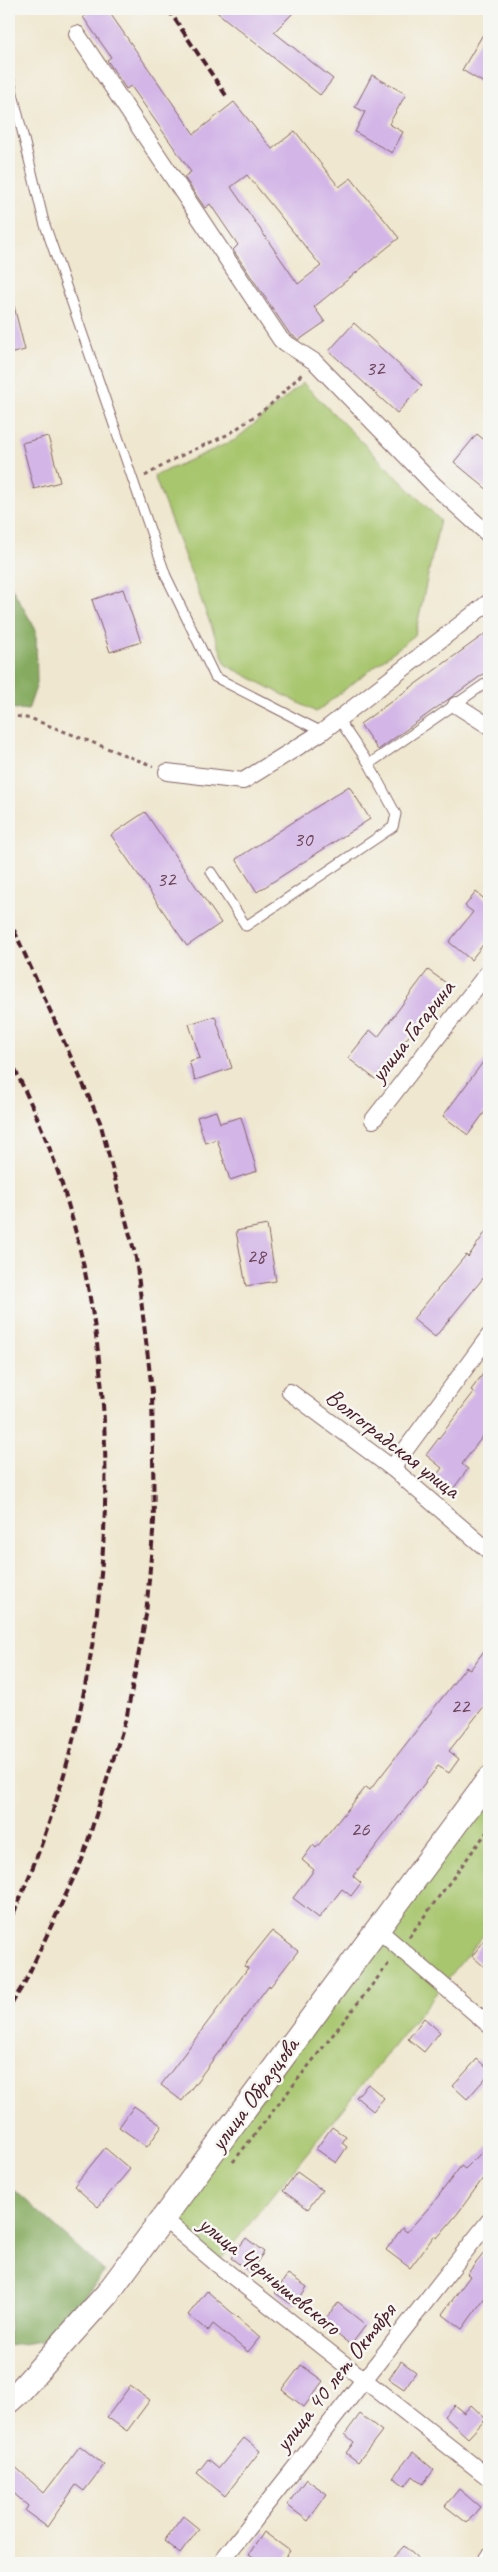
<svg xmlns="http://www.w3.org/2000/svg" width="498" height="2572" font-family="Caveat,sans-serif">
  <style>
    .green { fill: #a8c66e; stroke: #79724c }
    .forest { fill: #86ab61; stroke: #686546 }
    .building { fill: #d3b6e7; fill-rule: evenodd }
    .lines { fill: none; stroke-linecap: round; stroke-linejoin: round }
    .lane-casing { stroke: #846564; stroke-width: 11 }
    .street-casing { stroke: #846564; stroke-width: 18 }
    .secondary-casing { stroke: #846564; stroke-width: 26 }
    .path { stroke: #846564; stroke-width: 3; stroke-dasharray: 4 4; stroke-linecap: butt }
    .lane { stroke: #fff; stroke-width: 9 }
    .street { stroke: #fff; stroke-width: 16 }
    .secondary { stroke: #fff; stroke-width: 24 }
    .rail { stroke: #4a1f2b; stroke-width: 4; stroke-dasharray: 8 4; stroke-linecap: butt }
    .labels { text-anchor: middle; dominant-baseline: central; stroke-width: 5; stroke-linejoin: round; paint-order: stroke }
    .number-label { font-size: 21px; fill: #6c455a }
    .street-label { font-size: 24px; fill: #4a1f2b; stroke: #f6f6f2 }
  </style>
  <rect width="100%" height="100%" fill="#f6f6f2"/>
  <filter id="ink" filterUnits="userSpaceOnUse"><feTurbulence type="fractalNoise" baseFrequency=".02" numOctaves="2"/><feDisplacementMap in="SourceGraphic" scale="10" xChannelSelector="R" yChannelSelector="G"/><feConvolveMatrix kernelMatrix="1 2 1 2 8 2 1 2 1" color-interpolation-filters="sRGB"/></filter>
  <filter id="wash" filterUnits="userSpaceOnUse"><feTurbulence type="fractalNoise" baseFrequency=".0096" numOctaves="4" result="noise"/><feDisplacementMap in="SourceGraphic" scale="20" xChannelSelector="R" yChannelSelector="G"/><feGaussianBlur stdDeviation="1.12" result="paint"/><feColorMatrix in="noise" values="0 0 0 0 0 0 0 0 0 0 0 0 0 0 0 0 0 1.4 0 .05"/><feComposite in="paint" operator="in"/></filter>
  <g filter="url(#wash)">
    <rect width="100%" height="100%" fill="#efe7cf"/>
    <g class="green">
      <path d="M303,383L440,520L415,635L316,712L226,665L154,476L235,440Z"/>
      <path d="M489,1779V1928L217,2264L163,2218Z"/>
    </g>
    <g class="forest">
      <path d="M9,583L36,630L37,684L28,710L9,708Z"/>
      <path d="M9,2185L105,2272L48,2340L9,2346Z"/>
    </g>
    <g id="blocks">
      <g class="building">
        <path d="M95,9H107L194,134L234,102L272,149L295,131L339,187L351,178L399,238L314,307L325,322L299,340L289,333L233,250L238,245L210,204L205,208L184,177L191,172L131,86L126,89L107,60L111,57L83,17ZM247,175L321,266L298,284L231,187Z"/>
        <path d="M213,9H297L274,32L333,79L320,95Z"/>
        <path d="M489,24V86L462,70Z"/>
        <path d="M372,75L406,94L389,124L403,132L392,153L355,132L365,112L355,107Z"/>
        <path d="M14,306L25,350L9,354V307Z"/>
        <path d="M354,323L422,386L397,413L329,351Z"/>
        <path d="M477,434L489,444V491L454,462Z"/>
        <path d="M48,436L60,482L34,489L22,443Z"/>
        <path d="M123,589L141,642L110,652L92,600Z"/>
        <path d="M489,631V670L378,750L360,724Z"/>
        <path d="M349,786L370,819L257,892L236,859Z"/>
        <path d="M145,812L221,923L187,946L111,835Z"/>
        <path d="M476,892L489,903V937L471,960L449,942L473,912L465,906Z"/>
        <path d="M428,970L449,985L375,1079L348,1058L370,1030L378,1037Z"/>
        <path d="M215,1016L232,1068L195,1080L189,1061L200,1058L189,1024Z"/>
        <path d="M489,1054V1106L468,1135L443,1116Z"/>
        <path d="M216,1111L220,1123L241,1117L257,1171L230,1180L217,1139L205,1143L197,1117Z"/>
        <path d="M267,1225L276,1281L246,1286L236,1231Z"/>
        <path d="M489,1227V1271L435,1337L413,1319L466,1255L468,1257Z"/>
        <path d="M489,1366V1428L462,1464L468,1469L453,1489L436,1476L442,1468L426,1455L474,1392L471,1390Z"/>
        <path d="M489,1644V1700L449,1751L459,1759L449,1773L438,1766L353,1876L361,1883L351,1896L342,1889L319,1918L293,1898L314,1870L302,1860L313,1845L316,1848L366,1787L370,1790L466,1667L470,1670Z"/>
        <path d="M272,1931L298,1951L270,1987L269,1985L182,2101L161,2085L248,1968L244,1966Z"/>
        <path d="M489,1935V1971L472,1956Z"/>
        <path d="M424,2018L440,2032L424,2052L408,2039Z"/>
        <path d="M477,2059L489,2070V2074L467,2099L453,2086Z"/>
        <path d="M368,2084L384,2098L373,2111L356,2097Z"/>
        <path d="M134,2106L162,2126L147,2147L119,2127Z"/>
        <path d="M332,2127L346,2137L342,2143L347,2147L336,2163L316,2149Z"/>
        <path d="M489,2145V2170L458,2213L437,2238L434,2236L410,2268L386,2250L402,2228L407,2232L433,2203L461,2166L465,2169Z"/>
        <path d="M105,2148L130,2169L98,2207L74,2186Z"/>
        <path d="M297,2172L322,2190L308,2209L283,2191Z"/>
        <path d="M246,2238L264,2252L250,2272L231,2258Z"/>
        <path d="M489,2247V2292L462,2329L442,2314L470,2276L467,2274Z"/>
        <path d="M288,2274L307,2287L294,2306L275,2293Z"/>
        <path d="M207,2291L260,2337L248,2352L213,2324L208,2331L188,2315Z"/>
        <path d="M338,2303L366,2325L351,2345L322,2323Z"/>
        <path d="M401,2361L416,2372L404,2389L389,2379Z"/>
        <path d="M301,2365L323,2381L304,2407L282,2390Z"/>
        <path d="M130,2386L150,2400L127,2431L107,2417Z"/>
        <path d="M454,2405L464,2413L471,2405L486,2419L468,2438L444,2416Z"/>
        <path d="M360,2414L382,2431L358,2462L346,2453L354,2442L345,2434Z"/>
        <path d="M244,2438L260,2451L225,2496L197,2473L208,2459L219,2468Z"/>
        <path d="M80,2446L104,2465L84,2491L76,2485L47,2527L25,2511L28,2506L9,2489V2461L44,2493Z"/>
        <path d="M413,2452L434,2470L423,2484L413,2476L405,2486L393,2477Z"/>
        <path d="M306,2479L327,2494L308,2521L287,2505Z"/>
        <path d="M459,2489L480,2507L467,2523L445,2506Z"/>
        <path d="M183,2516L199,2529L180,2554L164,2541Z"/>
        <path d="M264,2532L290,2551L281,2563H262L249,2554Z"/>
        <path d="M404,2546L423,2563H388Z"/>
      </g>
    </g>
  </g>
  <g filter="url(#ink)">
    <use href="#blocks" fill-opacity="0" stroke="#846564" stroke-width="1"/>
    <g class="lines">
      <defs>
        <g id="lane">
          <path d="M9,77L44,222L166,576L215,677L322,732"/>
          <path d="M369,764L489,681"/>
          <path d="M211,872L246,926L393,827L396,814L369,764L339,720"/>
        </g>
        <g id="street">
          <path d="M77,34L281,340L315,362L435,486L489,535"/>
          <path d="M456,705L489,726"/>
          <path d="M167,772L243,781L322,732L489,602"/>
          <path d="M373,1120L489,971"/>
          <path d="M290,1392L392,1468L489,1551"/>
          <path d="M392,1468L489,1336"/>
          <path d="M376,1928L489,2025"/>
          <path d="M163,2218L217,2264L489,2478"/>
          <path d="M220,2563L489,2221"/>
          <path d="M484,2563L489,2556"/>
        </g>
        <path id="secondary" d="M9,2401L18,2393L107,2294L489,1779"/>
      </defs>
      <use href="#lane" class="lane-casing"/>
      <use href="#street" class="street-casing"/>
      <use href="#secondary" class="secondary-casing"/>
      <g class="path">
        <path d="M145,476L176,458L229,434L269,406L304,372"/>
        <path d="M9,715L32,719L153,766"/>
        <path d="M409,1937L489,1829"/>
        <path d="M233,2162L390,1962"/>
      </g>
      <use href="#lane" class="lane"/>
      <use href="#street" class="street"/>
      <use href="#secondary" class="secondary"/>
      <g class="rail">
        <path d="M168,9L227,97"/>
        <path d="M9,919L100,1122L136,1258L152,1391L154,1521L146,1615L127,1715L82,1860L25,1982L9,2008"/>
        <path d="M9,1058C31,1101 51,1147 65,1194C136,1426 111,1704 9,1923"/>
      </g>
    </g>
  </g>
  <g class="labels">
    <g class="number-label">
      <text x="375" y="368">32</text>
      <text x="303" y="839">30</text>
      <text x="166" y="879">32</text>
      <text x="256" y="1256">28</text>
      <text x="460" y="1706">22</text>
      <text x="360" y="1829">26</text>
    </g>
    <g class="street-label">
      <text transform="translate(412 1031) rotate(-52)">улица Гагарина</text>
      <text transform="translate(393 1443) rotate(38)">Волгоградская улица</text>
      <text transform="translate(254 2094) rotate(-54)">улица Образцова</text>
      <text transform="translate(270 2275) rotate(39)">улица Чернышевского</text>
      <text transform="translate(335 2377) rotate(-52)">улица 40 лет Октября</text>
    </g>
  </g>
  <rect width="498" height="2572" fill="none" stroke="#f6f6f2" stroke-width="30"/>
</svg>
